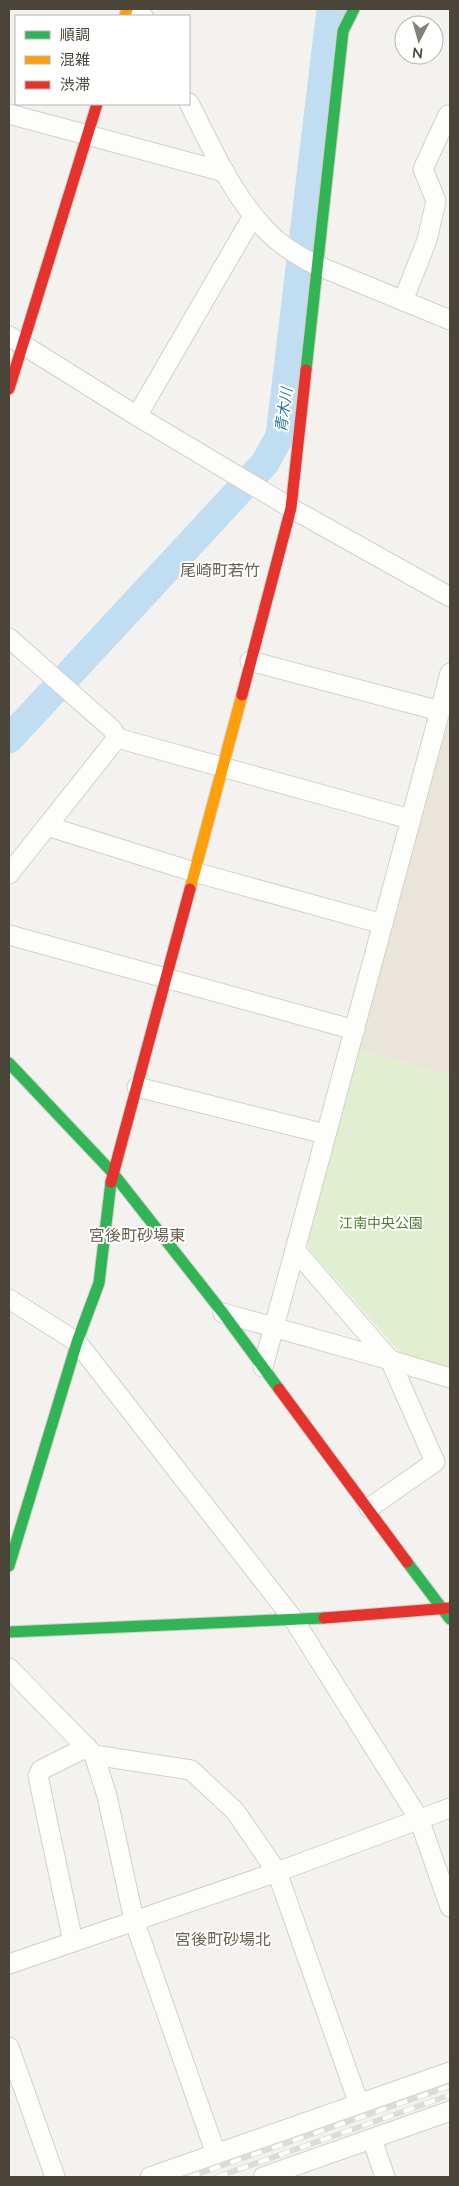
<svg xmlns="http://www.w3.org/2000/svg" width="459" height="2186" font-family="Lato,'Noto Sans JP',sans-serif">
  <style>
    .education { fill: #eae5da }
    .green { fill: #e1eecf }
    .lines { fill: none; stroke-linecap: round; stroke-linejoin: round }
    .river { stroke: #c0ddf1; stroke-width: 29 }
    .street-casing { stroke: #d2d0cb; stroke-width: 21 }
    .fast-casing { stroke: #d3cfc5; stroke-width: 13 }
    .slow-casing { stroke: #d3cfc5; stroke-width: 13 }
    .jam-casing { stroke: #d3cfc5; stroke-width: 13 }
    .street { stroke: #fdfdfc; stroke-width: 19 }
    .fast { stroke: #30b455; stroke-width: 11 }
    .slow { stroke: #ff9f0a; stroke-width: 11 }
    .jam { stroke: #e5322d; stroke-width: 11 }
    .rail-casing { stroke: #dbdbda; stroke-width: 5.5 }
    .rail { stroke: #fff; stroke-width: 4; stroke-dasharray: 11; stroke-linecap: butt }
    .labels { text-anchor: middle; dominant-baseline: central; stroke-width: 4; stroke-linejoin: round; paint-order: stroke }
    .park-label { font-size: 14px; fill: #4a7f2a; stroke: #fff }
    .water-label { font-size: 15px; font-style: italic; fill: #2e7ab2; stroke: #fff }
    .quarter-label { font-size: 16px; fill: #6e6250; stroke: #fff }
  </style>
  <rect width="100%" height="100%" fill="#f4f2ee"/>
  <path class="education" d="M450,716V1076L356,1049Z"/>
  <path class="green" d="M356,1049L450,1076V1370L404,1357L309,1249L306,1233Z"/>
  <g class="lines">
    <path class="river" d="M9,739L265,463L280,436L331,9"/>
    <defs>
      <g id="street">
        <path d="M139,9L143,16"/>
        <path d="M189,103C211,146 232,195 266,230C280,245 298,256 316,265L450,320"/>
        <path d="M9,114L225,172"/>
        <path d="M403,301L427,240L436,201L423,169L448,115L450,116"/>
        <path d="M9,336L137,416L291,508L450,597"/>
        <path d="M137,416L253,216"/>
        <path d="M9,638L112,729L117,738L410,819"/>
        <path d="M250,661L440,711L295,1250L390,1360L450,1378"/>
        <path d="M440,711L450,673"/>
        <path d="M47,826L194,872L383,924"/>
        <path d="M9,874L117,738"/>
        <path d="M9,935L355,1030"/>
        <path d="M137,1087L325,1134"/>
        <path d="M9,1299L77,1342L294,1620L419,1819L450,1907"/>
        <path d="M223,1313L390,1360L435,1462L369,1508"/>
        <path d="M263,1367L295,1250"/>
        <path d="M9,1668L94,1755L107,1796L134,1920L216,2154"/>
        <path d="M94,1755L191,1770L235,1811L277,1872L359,2104"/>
        <path d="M73,1942L38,1776L41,1770L87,1747"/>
        <path d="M9,1964L277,1872L450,1808"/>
        <path d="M9,2047L55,2177"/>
        <path d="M372,2139L385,2177"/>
        <path d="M150,2177L450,2072"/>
        <path d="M263,2177L450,2111"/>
      </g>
      <g id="fast">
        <path d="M306,370L343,31L354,9"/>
        <path d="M9,1063L112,1172L223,1313L279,1389"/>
        <path d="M407,1562L450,1619"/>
        <path d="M9,1566L77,1342L99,1283L111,1182"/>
        <path d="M9,1632L324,1618"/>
      </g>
      <g id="slow">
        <path d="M125,16L127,9"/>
        <path d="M190,889L242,695"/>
      </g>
      <g id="jam">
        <path d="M9,389L97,104"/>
        <path d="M242,695L291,508L306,370"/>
        <path d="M111,1182L190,889"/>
        <path d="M279,1389L407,1562"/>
        <path d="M324,1618L450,1608"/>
      </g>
    </defs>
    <use href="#street" class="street-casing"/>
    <use href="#fast" class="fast-casing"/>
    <use href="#slow" class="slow-casing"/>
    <use href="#jam" class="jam-casing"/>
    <use href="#street" class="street"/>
    <use href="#fast" class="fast"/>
    <use href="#slow" class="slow"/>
    <use href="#jam" class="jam"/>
    <defs>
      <g id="rail">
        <path d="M189,2177L450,2086"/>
        <path d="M217,2177L450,2095"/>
      </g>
    </defs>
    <use href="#rail" class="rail-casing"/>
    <use href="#rail" class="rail"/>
  </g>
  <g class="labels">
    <g class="park-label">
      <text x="381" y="1222">江南中央公園</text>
    </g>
    <g class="water-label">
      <text transform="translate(283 410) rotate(-82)">青木川</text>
    </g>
    <g class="quarter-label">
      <text x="220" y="569">尾崎町若竹</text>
      <text x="137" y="1234">宮後町砂場東</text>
      <text x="223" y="1938">宮後町砂場北</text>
    </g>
  </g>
  <rect width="459" height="2186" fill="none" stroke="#4b4439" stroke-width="20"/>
  <rect x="15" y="15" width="175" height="90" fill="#ffffff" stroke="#b7b4b0"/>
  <rect x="25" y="31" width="25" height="8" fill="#30b455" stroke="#b7b4b0"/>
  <text x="60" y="40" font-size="15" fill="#4b4439">順調</text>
  <rect x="25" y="56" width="25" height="8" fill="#ff9f0a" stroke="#b7b4b0"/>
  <text x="60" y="65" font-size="15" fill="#4b4439">混雑</text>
  <rect x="25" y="81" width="25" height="8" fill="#e5322d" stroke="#b7b4b0"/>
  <text x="60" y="90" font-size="15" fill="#4b4439">渋滞</text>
  <g transform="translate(419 40) rotate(186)"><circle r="24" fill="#ffffff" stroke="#b7b4b0"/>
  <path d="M0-4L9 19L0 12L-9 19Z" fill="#868178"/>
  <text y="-8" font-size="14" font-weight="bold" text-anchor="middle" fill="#4b4439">N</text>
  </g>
</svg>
